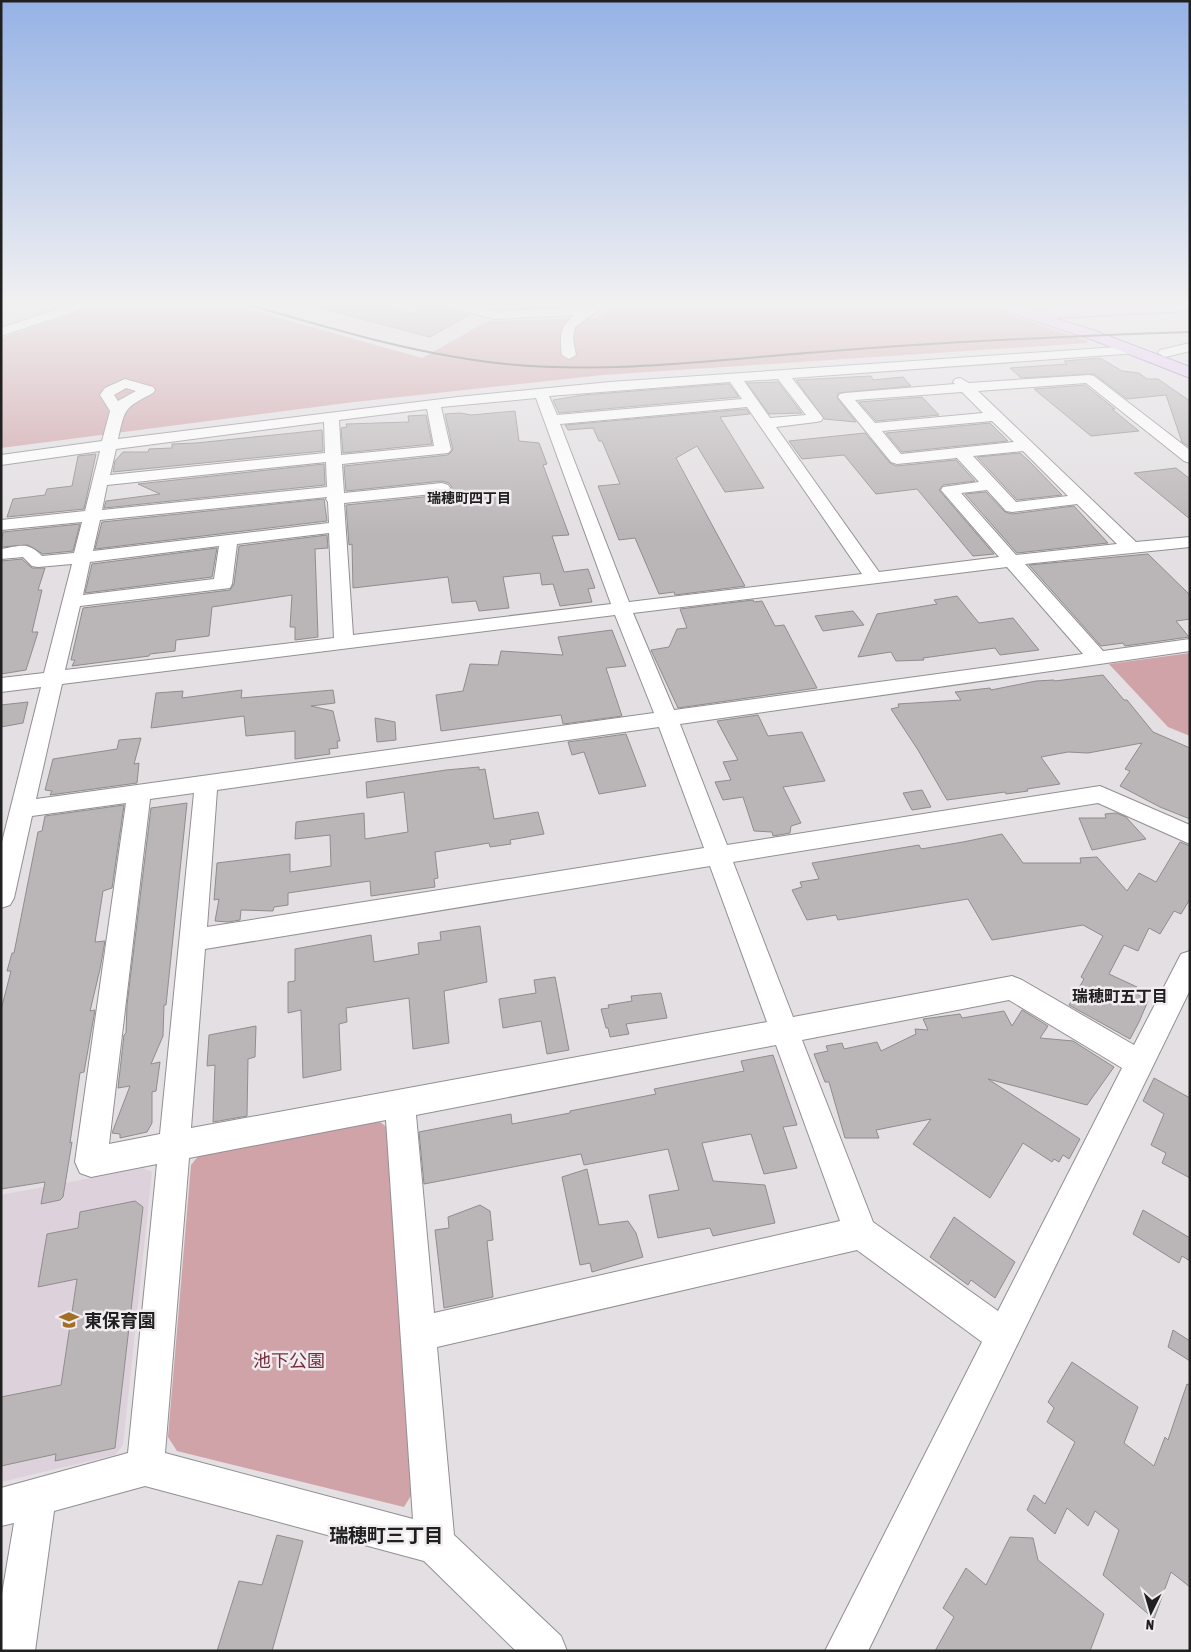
<svg xmlns="http://www.w3.org/2000/svg" width="1191" height="1652" font-family="'Asap Condensed','Noto Sans JP',sans-serif">
  <style>
    .built { fill: #ddd2db }
    .green { fill: #cfa3a8 }
    .building { fill: #bab5b7; stroke: #918c8e }
    .lines { fill: none; stroke-linecap: round; stroke-linejoin: round }
    .minor-casing { stroke: #928f92; stroke-width: 2 }
    .major-casing { stroke: #9676aa; stroke-width: 2 }
    .minor { fill: #fff; fill-rule: evenodd }
    .major { fill: #e6c8f8; fill-rule: evenodd }
    .rail { stroke: #5a595a; stroke-width: 2 }
    .labels { text-anchor: middle; dominant-baseline: central; stroke-width: 5; stroke-linejoin: round; paint-order: stroke }
    .far-neighbourhood-label { font-size: 14px; font-weight: bold; fill: #212021; stroke: #f0ecef }
    .neighbourhood-label { font-size: 16px; font-weight: bold; fill: #212021; stroke: #f0ecef }
    .near-poi-label { font-size: 18px; font-weight: bold; fill: #212021; stroke: #f0ecef; text-anchor: start }
    .near-park-label { font-size: 18px; fill: #752f3c; stroke: #f0ecef }
    .near-neighbourhood-label { font-size: 19px; font-weight: bold; fill: #212021; stroke: #f0ecef }
  </style>
  <rect width="100%" height="100%" fill="#e3dfe2"/>
  <g class="built">
    <path d="M1,302H73L1,325Z"/>
    <path d="M422,302H613L592,315L487,318Z"/>
    <path d="M143,1168L152,1172L123,1445L115,1455L1,1482V1195Z"/>
  </g>
  <g class="green">
    <path d="M108,302H223L422,358L488,321L597,318L620,302H970L1088,341L1087,343L603,375L354,402L1,448V338Z"/>
    <path d="M1190,653V736L1168,727L1109,664Z"/>
    <path d="M380,1122L388,1128L412,1494L404,1507L177,1451L168,1437L191,1165L200,1154Z"/>
  </g>
  <g class="building">
    <path d="M321,302H368L417,315L418,302H434L438,307L469,315L430,337L320,308Z"/>
    <path d="M1100,358L1122,371L1139,373L1147,379H1158L1190,401V447L1182,442L1166,395L1127,399L1094,374L1021,378L1010,368L1067,364L1064,361Z"/>
    <path d="M871,376L873,380L903,377L911,386L838,393L837,398L856,422L824,419L796,380Z"/>
    <path d="M778,382L802,413L769,414L747,383Z"/>
    <path d="M726,384H729L739,397L559,413L553,400L583,395Z"/>
    <path d="M1085,385L1115,409H1112L1139,431L1091,436L1034,389Z"/>
    <path d="M922,397L939,415L876,421L859,402Z"/>
    <path d="M746,409L750,414L720,417L764,488L725,492L697,446L676,458L745,586L675,595L674,592L659,594L635,538L619,540L598,486L620,484L602,441H599L593,428L568,430L565,425Z"/>
    <path d="M515,411L519,441L539,443L547,464L543,465L569,535L552,536L564,572L588,569L595,588L588,589L592,602L560,606L553,584L542,585L540,573L503,577L509,608L479,611L476,601L452,603L448,577L353,588L352,544L349,545L346,505L442,495L450,492L452,487L449,483L442,481L346,491L344,466L448,455L453,450L445,414L460,413L471,415Z"/>
    <path d="M426,415L432,444L343,453L341,428L347,427L346,424L409,422L408,416Z"/>
    <path d="M990,423L1008,441L902,452L886,433Z"/>
    <path d="M322,430L323,451L113,472L115,461L123,452H148L149,449L172,448V444L196,443Z"/>
    <path d="M865,433L890,463L896,466L956,460L975,481L943,485L939,490L994,554L973,556L917,489L876,494L844,455L802,459L789,441Z"/>
    <path d="M1020,453L1029,461L1062,495L1017,500L977,457Z"/>
    <path d="M96,454L84,509L7,517L13,499L45,495L47,489L72,486L78,456Z"/>
    <path d="M324,464L325,485L104,508L106,501L160,494L138,484Z"/>
    <path d="M1176,468L1190,479V519L1134,473Z"/>
    <path d="M986,492L1005,512L1012,514L1074,506L1108,543L1017,553L965,494Z"/>
    <path d="M324,499L327,521L95,549L102,522Z"/>
    <path d="M80,524L73,551L43,554L28,545L1,547L3,532Z"/>
    <path d="M327,535L328,548L315,549L318,637L295,640V627H290L292,595L212,607L209,636L176,640L175,651L150,654L149,656L72,666L75,660H71L83,608L230,590L234,584L239,546Z"/>
    <path d="M217,548L212,577L85,593L92,564Z"/>
    <path d="M1148,554L1190,595V619L1176,621L1189,637L1125,646L1123,643L1101,646L1029,565Z"/>
    <path d="M22,559L32,568H45L38,590H42L32,632H38L26,670L1,674V561Z"/>
    <path d="M957,596L979,623L1013,618L1039,650L1000,655L995,648L923,658L924,660L896,661L891,652L858,657L877,614L937,604L934,600Z"/>
    <path d="M753,600L754,602L762,601L775,626L784,625L817,688L678,708L651,650L669,647L677,629L687,628L680,609Z"/>
    <path d="M853,611L864,625L823,631L815,616Z"/>
    <path d="M612,630L626,666L606,668L622,716L563,724L561,715L441,731L436,695L463,691L470,664L498,665L501,651L563,655L558,637Z"/>
    <path d="M1103,675L1124,700H1127L1153,732L1190,748V819L1160,807L1120,786L1130,771L1125,769L1142,743L1088,753L1068,752L1041,757L1060,784L1027,789L1028,791L1006,794L1005,792L947,800L918,750L891,709L899,707L898,704L961,700L955,692L990,688L991,690L1036,681L1054,680L1055,681Z"/>
    <path d="M242,690L241,698L333,690L335,703L311,706L333,711L340,741H337L338,748L329,749L330,754L295,759V731L246,736L244,716L151,728L156,693L183,691L182,698Z"/>
    <path d="M28,702L23,723L1,727V705Z"/>
    <path d="M758,715L768,736L802,732L825,781L783,787L801,823L791,826L790,833L773,836L772,832L754,831L743,797L723,800L715,782L731,780L723,762L738,760L717,721Z"/>
    <path d="M375,718L395,722L396,740L377,742Z"/>
    <path d="M626,734L646,786L599,794L584,752L572,755L568,742Z"/>
    <path d="M141,738L134,764L139,763L137,783L50,795L52,791L45,790L53,759L117,749L119,740Z"/>
    <path d="M479,767V770L485,769L494,819L538,812L544,834L510,840L511,844L490,847L489,843L435,852L438,878L434,879L435,887L371,896L370,881L288,893V905L274,907L273,911L241,910L240,920L228,922L215,921L219,899L214,900L217,863L290,854V872L331,866L330,835L295,839L296,822L364,813L365,839L408,832L404,792L367,798L366,782L446,770Z"/>
    <path d="M922,790L931,807L912,810L903,793Z"/>
    <path d="M187,803L166,1005H164L163,1036L151,1064L160,1062L156,1091L152,1092V1123L147,1132L120,1138V1134L112,1133L130,1086L118,1088L124,1035L126,1033L127,1005L151,808Z"/>
    <path d="M124,805L112,888L103,891L95,942L105,941L100,969L90,1011L95,1010L84,1072L80,1073L70,1143L72,1142L63,1197L60,1200L41,1204L45,1182L1,1189V1010L11,971H7L12,953H14L38,832L42,831L45,816Z"/>
    <path d="M1116,813L1126,817L1146,839L1092,850L1079,818H1106L1105,814Z"/>
    <path d="M1002,834L1023,863H1081L1080,858L1097,857L1127,891L1139,873L1156,882L1180,842L1190,846V899L1181,914L1174,911L1160,934L1149,928L1138,951L1124,945L1109,974L1137,987L1134,992L1148,1001L1139,1022L1130,1039L1069,1005L1084,979L1081,977L1103,936L1083,925L992,940L968,899L838,920L836,915L807,920L792,890L802,887L800,882L819,879L812,863L919,845L921,849L963,842Z"/>
    <path d="M480,926L487,982L444,991L449,1043L413,1049L409,998L346,1008L347,1022L339,1024L341,1070L303,1078L301,1010L288,1013V982L295,981V949L371,935L374,962L419,954L418,943L441,940L440,932Z"/>
    <path d="M555,977L569,1050L547,1054L541,1021L503,1028L499,999L536,993L534,980Z"/>
    <path d="M661,993L667,1018L626,1024L629,1034L610,1037L608,1028H606L601,1009L609,1008L608,1005L632,1001L631,996Z"/>
    <path d="M1022,1010L1048,1026L1040,1038L1073,1041L1114,1067L1087,1105L988,1079L1080,1139L1069,1159L1063,1155L1059,1162L1054,1159L1052,1162L1023,1143L990,1198L913,1144L931,1119L876,1130L879,1138H845L829,1082H825L814,1054L828,1051L826,1046L842,1043L844,1049L877,1042L881,1051L916,1034L915,1029L928,1030L923,1019L960,1014L962,1018L1004,1011L1012,1026Z"/>
    <path d="M256,1026L255,1057L248,1059L247,1116L213,1122L215,1065L207,1066L209,1035Z"/>
    <path d="M773,1055L797,1125L783,1127L797,1168L764,1174L751,1134L702,1143L713,1181L765,1185L775,1223L713,1236L710,1228L658,1238L649,1195L679,1190L668,1149L584,1165L581,1154L424,1184L419,1132L511,1114L512,1124L570,1113V1111L656,1094L654,1089L744,1071L741,1061Z"/>
    <path d="M1154,1078L1190,1098V1178L1162,1163L1166,1153L1151,1145L1164,1114L1143,1101Z"/>
    <path d="M587,1169L599,1225L628,1221L636,1233L643,1257L592,1272L590,1263L580,1265L562,1177Z"/>
    <path d="M135,1201L143,1207L115,1448L55,1461L56,1454L1,1466V1397L61,1385L77,1279L38,1287L47,1234L78,1228L80,1212Z"/>
    <path d="M480,1205L490,1211L493,1240L487,1241L493,1297L444,1308L435,1230L449,1228L448,1217Z"/>
    <path d="M1143,1210L1190,1238V1261L1182,1256L1179,1263L1133,1234Z"/>
    <path d="M954,1217L1015,1262L995,1298L971,1280L968,1285L930,1257Z"/>
    <path d="M1173,1330L1190,1341V1361L1168,1347Z"/>
    <path d="M1072,1362L1138,1407L1124,1443L1154,1466L1165,1437L1168,1440L1187,1384L1190,1385V1587L1171,1572L1154,1619L1103,1575L1119,1530L1095,1511L1088,1526L1067,1508L1055,1534L1027,1510L1034,1495L1045,1504L1075,1442L1047,1422L1054,1408L1048,1402Z"/>
    <path d="M277,1535L303,1541L272,1651H217L239,1581L262,1585Z"/>
    <path d="M1010,1537L1033,1538L1038,1560L1104,1614L1090,1651H935L954,1617L943,1608L966,1568L986,1585Z"/>
  </g>
  <g class="lines">
    <defs>
      <g id="minor">
        <path d="M78,302H97L95,305L1,336V328Z"/>
        <path d="M436,302H458L495,311L585,307L594,302H609L575,327L573,339L576,355L569,359L562,355C560,338 559,327 574,315L495,319L438,305Z"/>
        <path d="M1190,343V351L1165,357L1158,353L1160,350Z"/>
        <path d="M1132,346L1137,347L1139,350L1137,353L792,378L823,418L821,421L816,422L776,427L879,572L999,557L941,490L943,487L979,482L957,458L897,464L891,462L838,397L840,394L845,393L955,384L953,382L955,379L960,378L969,383L1089,375L1094,376L1190,450V463L1184,461L1086,383L978,391L1136,542L1190,537V547L1025,564L1103,651L1190,639V651L680,724L727,845L1100,786L1190,825V844L1098,803L733,862L793,1017L1012,976L1022,980L1134,1045L1181,954L1190,951V990L868,1651H825L982,1342L857,1250L437,1347L454,1535L561,1636L567,1651H516L424,1561L145,1486L54,1511L35,1651H1V1600L14,1523L1,1526V1488L128,1453L157,1164L91,1177L80,1173L75,1162L126,803L32,816L14,898L10,905L1,908V846L41,687L1,692V678L44,673L72,564L38,567L32,566L23,557L1,559V549C21,546 27,541 42,556L74,553L82,522L1,530V520L85,511L100,451L1,465V455L102,441L110,411L100,395L105,388L125,379L153,387L155,390L153,393C124,408 125,408 118,439L458,397L610,382ZM778,379L806,415L770,418L744,381ZM730,382L742,399L557,415L549,396ZM126,388L136,391L118,401L114,395ZM962,392L983,413L875,423L855,400ZM536,398L611,604L353,635L344,503L442,493L448,491L450,488L448,485L442,483L344,493L342,464L448,453L451,450L441,407ZM747,407L862,574L629,602L560,424ZM427,409L434,446L341,455L339,420ZM992,421L1014,442L901,454L882,431ZM324,422L325,453L110,475L116,449ZM1023,451L1068,496L1016,502L973,456ZM326,462L327,487L102,510L107,485ZM987,490L1006,511L1012,512L1077,504L1117,544L1016,555L961,493ZM327,497L326,499L328,502L329,523L93,551L100,520ZM329,533L334,638L65,670L80,606L230,588L232,584L237,544ZM219,546L214,579L83,595L90,562ZM1007,567L1083,654L674,710L633,613ZM615,615L654,713L36,799L62,684ZM659,727L704,848L207,927L217,790ZM194,793L160,1134L109,1144L150,799ZM710,866L767,1022L191,1128L205,949ZM1009,1000L1122,1068L998,1311L873,1222L802,1040ZM776,1045L840,1221L434,1313L416,1115ZM386,1120L413,1519L165,1453L189,1158Z"/>
      </g>
      <path id="major" d="M983,302H1005L1040,313L1047,310L1190,303V311L1055,318L1098,332L1190,367V378L1088,338L985,305Z"/>
    </defs>
    <use href="#minor" class="minor-casing"/>
    <use href="#major" class="major-casing"/>
    <use href="#minor" class="minor"/>
    <use href="#major" class="major"/>
    <path class="rail" d="M239,302C327,327 415,355 506,364C611,374 715,360 819,352C943,342 1066,336 1190,332"/>
  </g>
  <linearGradient id="sky" x2="0" y2="1"><stop stop-color="#95b2e5"/><stop offset="0.57" stop-color="#f2f1f2"/><stop offset="1" stop-color="#f2f1f2" stop-opacity="0"/></linearGradient>
  <rect width="1191" height="534" fill="url(#sky)"/>
  <defs>
    <symbol id="school-bare" viewBox="-9 -9 18 18"><path d="M0-5L7-2L0 1L-7-2ZM-4 1L0 2.5L4 1V4Q0 6-4 4Z" fill="#a36f27" stroke="#f0ecef" stroke-width="2.5" paint-order="stroke"/></symbol>
  </defs>
  <g fill-rule="evenodd">
    <use href="#school-bare" x="55" y="1306" width="28" height="28"/>
  </g>
  <g class="labels">
    <g class="far-neighbourhood-label">
      <text x="469" y="498">瑞穂町四丁目</text>
    </g>
    <g class="neighbourhood-label">
      <text x="1120" y="996">瑞穂町五丁目</text>
    </g>
    <g class="near-poi-label">
      <text x="84" y="1320">東保育園</text>
    </g>
    <g class="near-park-label">
      <text x="289" y="1360">池下公園</text>
    </g>
    <g class="near-neighbourhood-label">
      <text x="386" y="1535">瑞穂町三丁目</text>
    </g>
  </g>
  <rect width="1191" height="1652" fill="none" stroke="#212021" stroke-width="5"/>
  <g transform="translate(1151 1612) rotate(185)" stroke="#f0ecef" stroke-width="4" paint-order="stroke">
  <path d="M0-4L9 19L0 12L-9 19Z" fill="#212021"/>
  <text y="-8" font-size="14" font-weight="bold" text-anchor="middle" fill="#212021">N</text>
  </g>
</svg>
